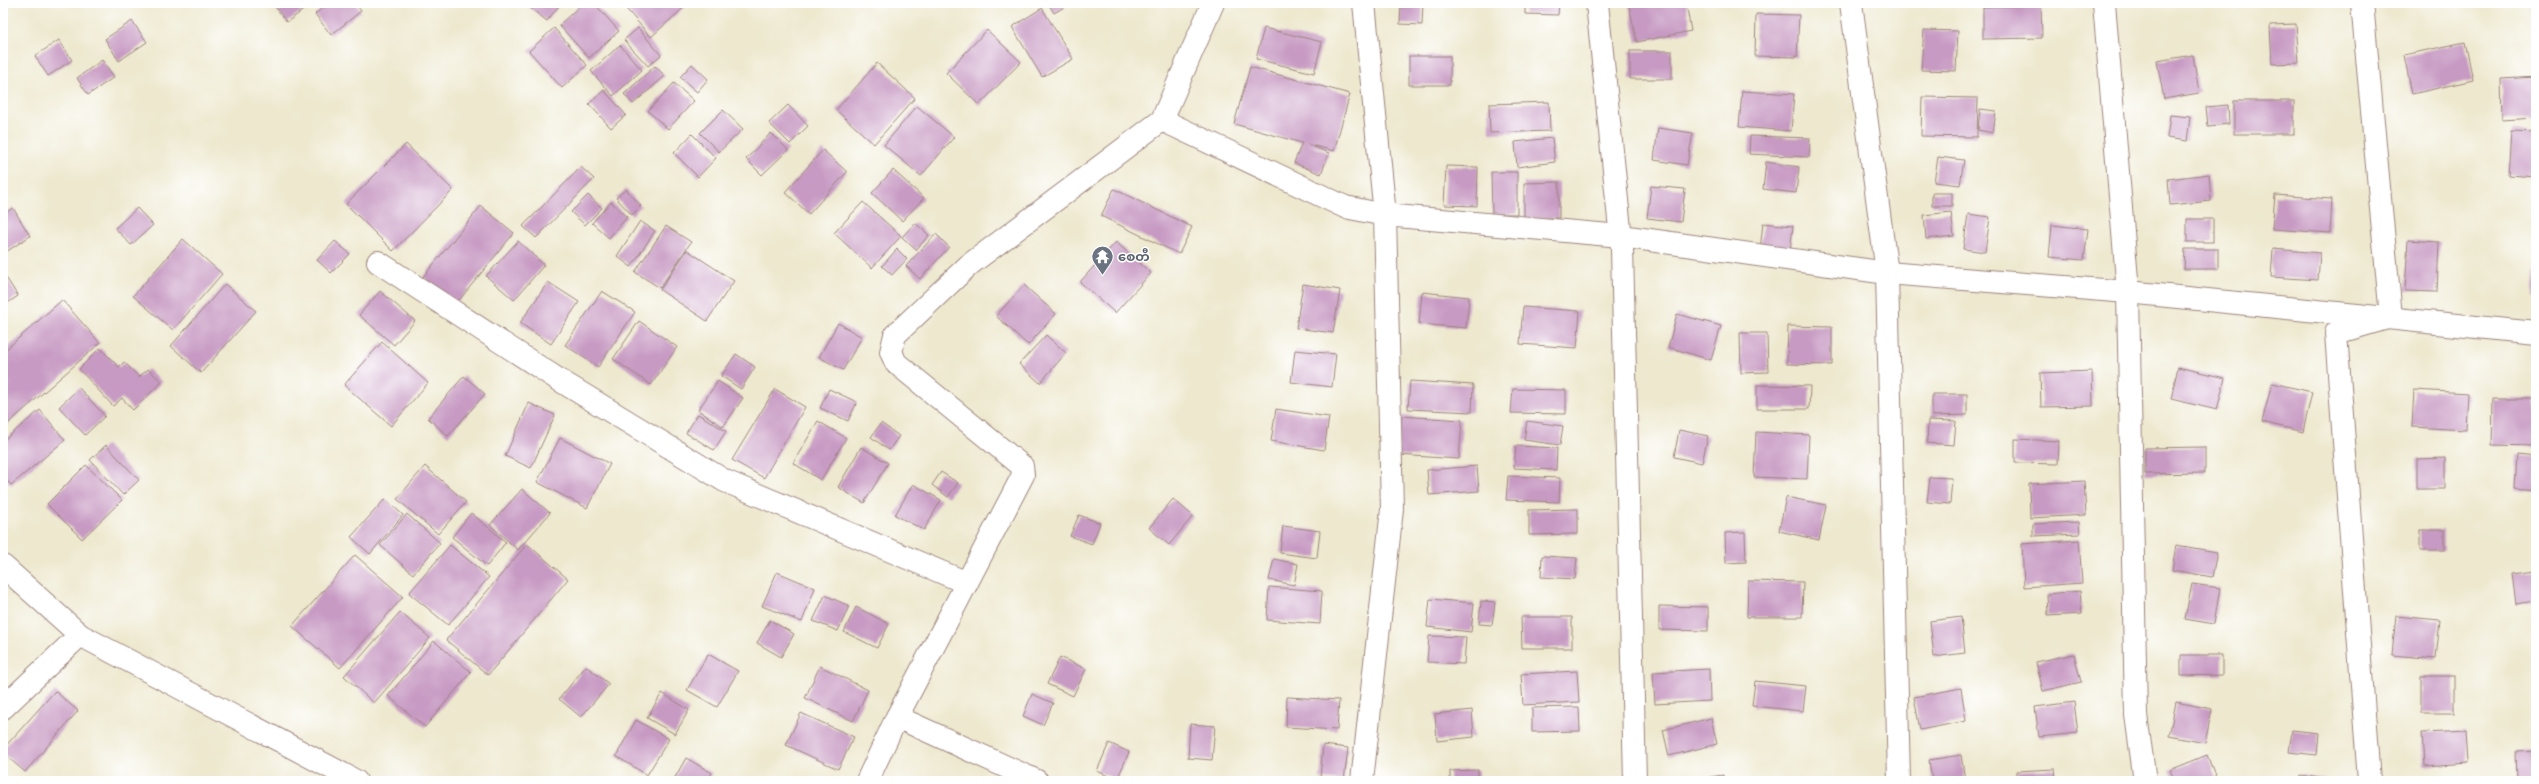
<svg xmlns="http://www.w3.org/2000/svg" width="2539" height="784" font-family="Delius,'Noto Sans Myanmar',sans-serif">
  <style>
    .building { fill: #c79ac3 }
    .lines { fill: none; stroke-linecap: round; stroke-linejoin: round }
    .street-casing { stroke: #9c847c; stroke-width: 24 }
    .street { stroke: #fff; stroke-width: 22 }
    .labels { text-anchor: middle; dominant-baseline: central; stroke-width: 3; stroke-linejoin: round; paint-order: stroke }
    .worship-label { font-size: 13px; font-weight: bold; fill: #5b616d; stroke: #fff; text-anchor: start }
  </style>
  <rect width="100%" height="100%" fill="#fff"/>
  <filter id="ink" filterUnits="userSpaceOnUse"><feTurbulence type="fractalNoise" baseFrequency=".025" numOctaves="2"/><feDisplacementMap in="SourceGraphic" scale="8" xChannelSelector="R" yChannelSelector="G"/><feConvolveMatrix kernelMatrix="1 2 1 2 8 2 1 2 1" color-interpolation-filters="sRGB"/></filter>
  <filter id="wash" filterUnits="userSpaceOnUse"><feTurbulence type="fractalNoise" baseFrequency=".012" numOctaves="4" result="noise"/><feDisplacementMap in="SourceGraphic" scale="16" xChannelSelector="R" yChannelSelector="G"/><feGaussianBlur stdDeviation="0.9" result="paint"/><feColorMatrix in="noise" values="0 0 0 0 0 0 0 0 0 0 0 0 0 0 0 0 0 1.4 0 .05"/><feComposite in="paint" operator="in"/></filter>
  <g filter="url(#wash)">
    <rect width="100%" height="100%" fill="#ede8ce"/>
    <g id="blocks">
      <g class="building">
        <path d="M272,3H313L287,22Z"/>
        <path d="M329,3H355L361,11L331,35L315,14Z"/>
        <path d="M524,3H561L547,21Z"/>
        <path d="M583,3H594L619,31L589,58L559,25Z"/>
        <path d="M621,3H689L651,37Z"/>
        <path d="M1048,3H1071L1054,13Z"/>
        <path d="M1401,3H1423L1422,25L1400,24Z"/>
        <path d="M1525,3H1559L1558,15L1525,14Z"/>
        <path d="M1642,3H1686L1691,31L1637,42L1629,6Z"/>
        <path d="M2041,5L2042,38L1983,39V7Z"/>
        <path d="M1042,8L1073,59L1042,77L1012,27Z"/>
        <path d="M1756,14L1799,15L1797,57L1755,56Z"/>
        <path d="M132,21L147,42L119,61L105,39Z"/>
        <path d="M2296,24L2299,63L2272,64L2270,25Z"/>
        <path d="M554,28L587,65L562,88L529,51Z"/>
        <path d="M638,28L661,55L648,66L624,40Z"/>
        <path d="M1264,28L1322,42L1314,73L1256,59Z"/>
        <path d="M987,30L1021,62L979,105L946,73Z"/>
        <path d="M1924,30L1958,31L1956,71L1921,70Z"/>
        <path d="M59,40L72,60L48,76L35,56Z"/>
        <path d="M2465,42L2473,80L2412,94L2404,55Z"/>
        <path d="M620,45L642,70L613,96L591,71Z"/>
        <rect x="1630" y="51" width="42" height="28"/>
        <path d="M2193,55L2199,93L2164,99L2157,61Z"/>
        <rect x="1409" y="56" width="41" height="29"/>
        <path d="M102,60L114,77L88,95L77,78Z"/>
        <path d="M877,63L915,98L874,144L836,110Z"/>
        <path d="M692,64L708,79L697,92L680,77Z"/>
        <path d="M655,66L665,76L633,104L624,94Z"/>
        <path d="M1250,67L1350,94L1334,151L1307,144L1329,153L1321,174L1294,163L1302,143L1234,124Z"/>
        <path d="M2536,77V118L2502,120L2501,79Z"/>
        <path d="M674,83L694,101L668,129L648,111Z"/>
        <path d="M604,90L626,115L611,128L589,104Z"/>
        <path d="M1742,91L1794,94L1791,131L1739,127Z"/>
        <path d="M1922,97L1978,98L1977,137L1921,136Z"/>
        <rect x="2234" y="101" width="60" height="33"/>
        <path d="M1549,102L1550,131L1490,133L1489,104Z"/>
        <path d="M788,105L808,126L790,144L769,123Z"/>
        <path d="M2228,105L2229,124L2208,126L2206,107Z"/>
        <path d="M917,106L954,137L921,176L884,145Z"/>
        <path d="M1980,109L1996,111L1993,133L1978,130Z"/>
        <path d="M723,110L743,129L719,152L700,133Z"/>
        <path d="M2170,115L2190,117L2187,141L2167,138Z"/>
        <path d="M1658,128L1693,133L1687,165L1654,160Z"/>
        <path d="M2511,131L2536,132V177L2508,175Z"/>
        <path d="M771,133L788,150L762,175L746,159Z"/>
        <path d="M692,134L716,158L698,177L674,153Z"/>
        <path d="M1750,136L1810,138L1809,157L1749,154Z"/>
        <path d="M1552,138L1555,162L1517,167L1515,142Z"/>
        <path d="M406,144L453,190L393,251L346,204Z"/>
        <path d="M823,150L847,172L809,214L785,192Z"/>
        <path d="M1938,157L1964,160L1960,185L1934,182Z"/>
        <path d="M1766,162L1799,167L1796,193L1763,189Z"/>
        <path d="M1446,166L1478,167L1477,206L1444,205Z"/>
        <path d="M581,167L594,179L536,238L523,226Z"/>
        <path d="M893,170L924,198L902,221L872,193Z"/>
        <path d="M1491,172H1517V214H1492Z"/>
        <path d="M2209,174L2211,201L2170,205L2168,179Z"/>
        <path d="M1559,182V218H1524V183Z"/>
        <path d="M1651,186L1685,189L1681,222L1647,218Z"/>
        <path d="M626,189L641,206L632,215L616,198Z"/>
        <path d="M1114,189L1192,227L1179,254L1101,216Z"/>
        <rect x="1932" y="193" width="20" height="13"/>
        <path d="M588,195L602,208L585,225L571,212Z"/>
        <path d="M2275,195L2332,199L2330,233L2272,229Z"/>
        <path d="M611,202L627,217L609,238L592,223Z"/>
        <path d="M863,202L901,236L872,268L834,233Z"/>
        <path d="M481,206L514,233L456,304L423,277Z"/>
        <path d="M13,208L30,236L3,254V214Z"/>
        <path d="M137,208L153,225L131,245L115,228Z"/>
        <path d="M1951,212L1954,236L1926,239L1924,215Z"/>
        <path d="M1968,214L1990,217L1985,252L1963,249Z"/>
        <rect x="2187" y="219" width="26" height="23"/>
        <path d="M640,221L655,231L631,267L617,256Z"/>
        <path d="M915,223L929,235L916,250L902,237Z"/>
        <path d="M1763,223L1793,226L1790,253L1760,250Z"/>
        <path d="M2052,225L2088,229L2084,260L2049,257Z"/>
        <path d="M666,226L691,242L660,288L635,272Z"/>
        <path d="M936,234L949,247L920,279L906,266Z"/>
        <path d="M183,239L222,274L173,330L133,296Z"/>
        <path d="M2408,240L2439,242L2437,292L2405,291Z"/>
        <path d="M335,241L350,254L331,273L317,260Z"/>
        <path d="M518,241L544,265L514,300L486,276Z"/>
        <path d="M1116,242L1151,273L1115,313L1080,282Z"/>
        <path d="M897,249L907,259L892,275L882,266Z"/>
        <path d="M2185,249H2218V269H2184Z"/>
        <path d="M2273,249L2320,253L2318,280L2271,277Z"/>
        <path d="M687,250L734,281L707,321L660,290Z"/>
        <path d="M2535,272H2536V297H2534Z"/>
        <path d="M3,273L18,296L3,306Z"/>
        <path d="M548,282L579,302L551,344L520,323Z"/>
        <path d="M225,284L256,311L201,373L171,346Z"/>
        <path d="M1303,284L1340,290L1333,333L1296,328Z"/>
        <path d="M1024,285L1056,314L1028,345L996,316Z"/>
        <path d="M380,291L415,321L394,345L359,315Z"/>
        <path d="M602,291L635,312L598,367L565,345Z"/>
        <path d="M1422,292L1469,297L1466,328L1419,324Z"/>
        <path d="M62,300L100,343L3,428V352Z"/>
        <path d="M1523,307L1580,311L1577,348L1520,344Z"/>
        <path d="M1677,314L1721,326L1711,360L1668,347Z"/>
        <path d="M639,321L677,347L651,385L613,359Z"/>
        <path d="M838,323L862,337L843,370L819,357Z"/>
        <path d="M1788,326L1832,327V365L1787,364Z"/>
        <path d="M1740,333H1767L1768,372L1741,373Z"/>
        <path d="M1046,335L1066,353L1040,383L1019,364Z"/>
        <path d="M382,342L428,383L391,426L344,385Z"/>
        <path d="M100,348L119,367L124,362L139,377L148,369L162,382L133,410L122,398L113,406L79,369Z"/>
        <path d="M1295,350L1336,354L1332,387L1291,382Z"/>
        <path d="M736,354L755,367L741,389L721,376Z"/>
        <path d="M2178,367L2225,378L2217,410L2171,399Z"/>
        <path d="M2092,371L2093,406L2041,407L2040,373Z"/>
        <path d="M464,376L485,394L448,436L428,418Z"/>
        <path d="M718,381L743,398L723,427L698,410Z"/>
        <path d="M1410,381L1473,385L1472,412L1408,409Z"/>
        <path d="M2272,383L2312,392L2303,432L2262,422Z"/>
        <path d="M1757,385L1810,386L1809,409H1757Z"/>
        <path d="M79,388L105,416L85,435L59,407Z"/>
        <path d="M775,389L805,407L764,478L732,460Z"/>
        <path d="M829,389L857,402L848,421L820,408Z"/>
        <path d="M1513,389L1566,390V414L1511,413Z"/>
        <path d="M2414,390L2468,393L2466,430L2412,427Z"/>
        <path d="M1932,394H1967V415L1932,416Z"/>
        <path d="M2493,399H2536V446L2492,445Z"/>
        <path d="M529,403L555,415L531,468L505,456Z"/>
        <path d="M1276,409L1329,417L1324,450L1271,441Z"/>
        <path d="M40,410L65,440L11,485L3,476V441Z"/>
        <path d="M698,414L726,431L714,450L686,433Z"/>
        <path d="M1401,416L1462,420L1459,459L1398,455Z"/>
        <path d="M1928,420L1956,421L1954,445L1927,443Z"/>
        <path d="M818,421L846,438L821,480L793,463Z"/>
        <path d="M1527,421L1563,426L1560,445L1524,440Z"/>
        <path d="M881,423L899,436L889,450L871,437Z"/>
        <path d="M1679,430L1708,436L1702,463L1674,457Z"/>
        <path d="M1756,432L1809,435L1807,479L1754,477Z"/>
        <path d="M560,438L610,464L587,508L537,482Z"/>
        <path d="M2015,439L2059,441L2058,464L2015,463Z"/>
        <path d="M106,445L139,480L123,495L90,460Z"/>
        <path d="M1516,446L1557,448L1556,470L1514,468Z"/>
        <path d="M861,447L888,463L864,503L838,487Z"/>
        <path d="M2205,447V473L2145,474V448Z"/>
        <path d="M2517,455L2536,457V491L2515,489Z"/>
        <path d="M2445,458V489H2417V459Z"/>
        <path d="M86,465L122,500L82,539L47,504Z"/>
        <path d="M425,466L466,502L438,534L397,499Z"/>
        <path d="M1477,466L1479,491L1429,495L1427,470Z"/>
        <path d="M941,472L958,483L948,497L932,485Z"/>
        <path d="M1508,476L1560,478L1559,502L1506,500Z"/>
        <path d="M1930,477L1952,478L1950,504L1927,502Z"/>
        <path d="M2084,481L2086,515L2030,518L2029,484Z"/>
        <path d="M913,484L941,500L924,530L895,515Z"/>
        <path d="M522,489L550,513L518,550L490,525Z"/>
        <path d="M1786,497L1826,505L1819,540L1779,531Z"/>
        <path d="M385,499L403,515L370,554L351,537Z"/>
        <path d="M1173,499L1193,516L1169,545L1149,528Z"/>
        <path d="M1578,509V534L1529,535V510Z"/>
        <path d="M471,513L506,542L487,566L452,537Z"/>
        <path d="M407,514L440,543L413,574L380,545Z"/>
        <path d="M1079,515L1100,523L1092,544L1070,536Z"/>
        <path d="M2079,522L2080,534L2033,536V524Z"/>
        <path d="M1283,526L1320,531L1317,558L1280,553Z"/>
        <rect x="2420" y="530" width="24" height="20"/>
        <path d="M1745,532L1746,562L1726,563L1725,533Z"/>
        <path d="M2079,540L2082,583L2024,587L2022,544Z"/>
        <path d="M527,544L568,579L488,675L446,640Z"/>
        <path d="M450,545L489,577L448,625L409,593Z"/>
        <path d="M2176,545L2217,552L2212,577L2172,570Z"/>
        <path d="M355,555L403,597L340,668L292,626Z"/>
        <path d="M1542,556L1577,558L1575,579L1541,577Z"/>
        <path d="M1274,559L1298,564L1294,585L1269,580Z"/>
        <path d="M2536,571V601L2516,604L2512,574Z"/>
        <path d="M777,572L815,588L802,622L762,606Z"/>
        <path d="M1748,581L1803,582L1802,617H1747Z"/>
        <path d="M2192,584L2220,588L2214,624L2185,619Z"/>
        <path d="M1269,587L1322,591L1320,624L1267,620Z"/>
        <path d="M2080,591L2082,614L2048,616L2047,594Z"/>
        <path d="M825,595L849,606L838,631L813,621Z"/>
        <path d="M1430,599L1474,603L1471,632L1427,627Z"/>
        <path d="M1481,601L1495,602L1492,625L1479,624Z"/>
        <path d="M1659,606L1708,607V631L1659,630Z"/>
        <path d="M856,607L889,624L877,648L844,632Z"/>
        <path d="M400,612L430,638L374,703L344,676Z"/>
        <path d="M2396,616L2440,620L2436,659L2392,655Z"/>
        <path d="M1521,617H1572V648H1522Z"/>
        <path d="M1961,617L1965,653L1934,657L1930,621Z"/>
        <path d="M770,620L794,634L781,657L757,643Z"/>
        <path d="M1429,636L1466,637L1464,664L1427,662Z"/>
        <path d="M434,641L471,672L425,727L388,696Z"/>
        <path d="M708,654L738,671L717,707L687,690Z"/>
        <path d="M2074,654L2081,682L2043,691L2036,662Z"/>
        <path d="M2181,655H2222V675L2181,676Z"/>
        <path d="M1060,657L1086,669L1073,696L1047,684Z"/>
        <path d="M586,666L609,684L581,717L559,699Z"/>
        <path d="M820,666L868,690L853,721L805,698Z"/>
        <path d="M1709,669L1710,701L1655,704L1653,672Z"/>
        <path d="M1577,671L1579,702L1523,705L1521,674Z"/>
        <rect x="2421" y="676" width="33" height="37"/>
        <path d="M1755,681L1806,686L1803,711L1752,706Z"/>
        <path d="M1961,688L1966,721L1920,730L1914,697Z"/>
        <path d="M55,691L78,711L25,772L3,753V749Z"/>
        <path d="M662,693L689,710L675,734L647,718Z"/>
        <path d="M1032,694L1053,703L1043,725L1023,716Z"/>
        <path d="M1287,697L1339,700L1337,730L1286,727Z"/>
        <path d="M2074,702L2078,733L2039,737L2035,707Z"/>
        <path d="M2176,702L2212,709L2205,743L2169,736Z"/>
        <path d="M1579,707L1580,731L1532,732V708Z"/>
        <path d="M1472,710L1474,737L1437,741L1435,714Z"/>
        <path d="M801,713L854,737L838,769L786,745Z"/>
        <path d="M1711,718L1717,744L1669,756L1663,730Z"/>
        <path d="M636,720L669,739L647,775L616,756Z"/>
        <path d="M1190,724L1215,726L1212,760L1188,758Z"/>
        <path d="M2292,730L2319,733L2317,755L2289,752Z"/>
        <path d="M2466,731L2468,763L2424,766L2422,733Z"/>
        <path d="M1109,743L1129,752L1117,780L1097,771Z"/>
        <path d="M1323,745L1348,748L1344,781L1320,779Z"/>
        <path d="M2536,750V781H2517L2516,751Z"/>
        <path d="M1961,755L1965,780L1932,781L1929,760Z"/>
        <path d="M2207,755L2217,780L2175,781L2170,770Z"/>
        <path d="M686,758L712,773L707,781H673Z"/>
        <path d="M2055,769L2056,781H2017V771Z"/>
        <path d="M1478,770V781H1450V771Z"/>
        <path d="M1723,775L1724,781H1691V780Z"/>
        <path d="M2301,775L2331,780V781H2299Z"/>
      </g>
    </g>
  </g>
  <g filter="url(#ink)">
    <use href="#blocks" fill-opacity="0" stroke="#9c847c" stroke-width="1"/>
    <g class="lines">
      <defs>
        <g id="street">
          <path d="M1597,3L1622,249L1635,781"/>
          <path d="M1851,3L1887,273L1899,781"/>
          <path d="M2104,3L2128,292L2136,715L2145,781"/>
          <path d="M2362,3L2391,317L2336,333L2369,781"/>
          <path d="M1162,120L1345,207L1385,215L1621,236L1887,273L2128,292L2536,333"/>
          <path d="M378,262L556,378L725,481L967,583"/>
          <path d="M3,566L80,635L356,781"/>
          <path d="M3,708L80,635"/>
          <path d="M897,717L1037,781"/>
          <path d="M867,781L897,717L1023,475L1022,466L896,363L891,352L895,335L969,265L1162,120L1213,3"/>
          <path d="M1362,781L1392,509L1385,215L1364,3"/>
        </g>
      </defs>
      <use href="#street" class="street-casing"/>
      <use href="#street" class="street"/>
    </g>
  </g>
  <defs>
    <symbol id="temple-pin" viewBox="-11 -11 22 30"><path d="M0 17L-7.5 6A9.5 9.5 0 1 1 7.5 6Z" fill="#6b7280" stroke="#fff"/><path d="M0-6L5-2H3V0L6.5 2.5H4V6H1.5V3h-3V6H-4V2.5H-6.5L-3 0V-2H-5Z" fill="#fff"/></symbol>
  </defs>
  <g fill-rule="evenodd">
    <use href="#temple-pin" x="1090" y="244" width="25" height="34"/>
  </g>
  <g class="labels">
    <g class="worship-label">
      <text x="1118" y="256">စေတီ</text>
    </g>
  </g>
  <rect width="2539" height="784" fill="none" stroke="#fff" stroke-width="16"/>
</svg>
